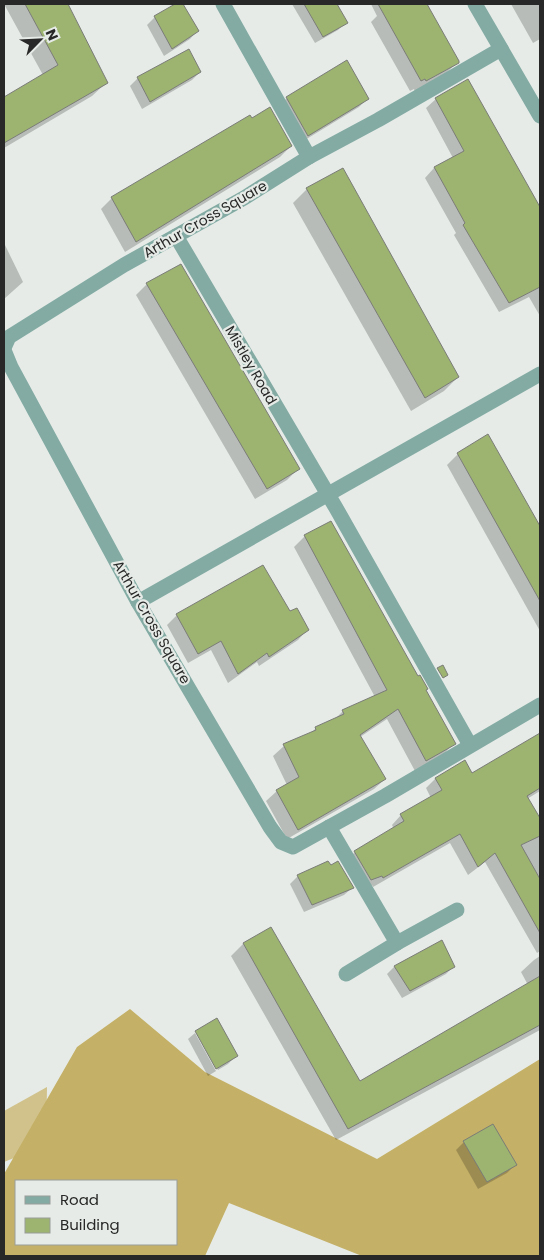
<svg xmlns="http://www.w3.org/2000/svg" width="544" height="1260" font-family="Poppins,sans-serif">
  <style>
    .green { fill: #d1c28b }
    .forest { fill: #c4b066; fill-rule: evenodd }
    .shadow { fill: #0003 }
    .building { fill: #9cb46f; stroke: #7b7c78 }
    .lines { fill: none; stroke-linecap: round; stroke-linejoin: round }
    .minor { stroke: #83aba4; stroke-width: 15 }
    .labels { text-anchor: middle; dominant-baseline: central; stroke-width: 4.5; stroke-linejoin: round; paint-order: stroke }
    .street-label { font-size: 14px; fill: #272827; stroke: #e6ebe7 }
  </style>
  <rect width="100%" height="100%" fill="#e6ebe7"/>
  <path class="green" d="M47,1087L46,1145L4,1162V1111Z"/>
  <path class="forest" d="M130,1009L205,1072L377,1159L540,1059V1256H362L229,1203L205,1256H4V1174L77,1047ZM16,1181H176V1244H16Z"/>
  <g class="shadow">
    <path d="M4,4H66L106,83L92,96L4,148V99L43,75Z"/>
    <path d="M177,4H182L197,31L190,39L164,56L147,25L155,17Z"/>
    <path d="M292,4H335L346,22L338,30L315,43Z"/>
    <path d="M371,4H425L458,62L446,73L415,92L414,89L410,91L371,22L377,16Z"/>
    <path d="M511,4H540V39L533,43Z"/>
    <path d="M200,72L192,80L142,109L130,86L138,78Z"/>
    <path d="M468,81L540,210V316L529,297L499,312L454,235L456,233L425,178L434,168L453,158L426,108L436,99Z"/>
    <path d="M287,98L367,99L359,107L300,143L279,106Z"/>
    <path d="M249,117L291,146L280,157L125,252L101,209L112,198Z"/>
    <path d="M307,189L458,377L444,391L411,411L293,203Z"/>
    <path d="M4,243L23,282L4,299Z"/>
    <path d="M147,284L298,469L287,480L255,499L136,295Z"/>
    <path d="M488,436L540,529V631L447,465L458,454Z"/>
    <path d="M331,522L454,743L444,754L415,771L387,719L360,737L385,779L374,789L287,839L266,801L277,791L287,785L273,756L284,746L310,734L316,728L334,720L343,711L375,697L294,547L305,536Z"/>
    <path d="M262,567L290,613L307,630L298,640L259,666L257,662L228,683L211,650L188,663L167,625L177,615Z"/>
    <path d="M540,734V791L527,799L540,820V951L537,953L485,862L468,875L450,843L373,887L372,885L361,889L345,862L355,852L394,829L392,825L401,815L431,798L426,788L435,779L471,774Z"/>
    <path d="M330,867L352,888L344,895L304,912L290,884L298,876Z"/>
    <path d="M271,929L360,1082L528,985L521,972L534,960L540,956V1030L336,1140L231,956L243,944Z"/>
    <path d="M454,966L446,974L402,998L387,974L394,967Z"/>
    <path d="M216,1020L236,1056L228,1064L218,1070L197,1032H195Z"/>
    <path d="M195,1033L216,1071L208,1076L188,1039Z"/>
    <path d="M464,1142L515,1165L507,1173L478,1189L456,1150Z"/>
  </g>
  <g class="building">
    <path d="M25,4H68L108,83L4,143V97L58,65Z"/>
    <path d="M175,4H183L199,31L172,49L154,16Z"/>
    <path d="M304,4H337L348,23L323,37Z"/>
    <path d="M378,4H427L459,61V63L426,81L425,79L421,81Z"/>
    <path d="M189,49L201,72L150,102L137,77Z"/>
    <path d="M347,60L369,99L308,136L286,97Z"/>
    <path d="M468,79L540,207V287L509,303L463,225L465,223L434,167L464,151L435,98Z"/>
    <path d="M270,107L292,146L136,242L111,197L250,115L252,118Z"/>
    <path d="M343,168L459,377L425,398L306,188Z"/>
    <path d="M181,264L300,469L267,489L146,283Z"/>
    <path d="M488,434L540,526V601L457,453Z"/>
    <path d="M331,521L418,676L420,675L428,689L426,690L456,744L426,761L398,709L360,735L386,779L298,830L276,790L299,777L283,744L316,730L315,727L344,714L342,710L387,690L304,535Z"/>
    <path d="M263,565L290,611L297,608L309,630L269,657L267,653L238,674L221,641L198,654L176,614Z"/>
    <path d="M443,665L448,675L443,678L437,668Z"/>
    <path d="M540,733V788L527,796L540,818V836L521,845L540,879V933L495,853L478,867L460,834L383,878L382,876L371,880L354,851L404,821L400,814L442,790L435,778L465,760L472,773Z"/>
    <path d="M328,861L331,865L338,861L354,888L312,905L297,875Z"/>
    <path d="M271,927L360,1081L540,976V1025L348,1129L243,943Z"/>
    <path d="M442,940L455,967L410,991L394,966Z"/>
    <path d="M217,1018L238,1056L216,1069L195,1031Z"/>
    <path d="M493,1124L517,1165L487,1182L463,1141Z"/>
  </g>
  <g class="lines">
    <g class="minor">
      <path d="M223,4L309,157"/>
      <path d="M475,4L540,116"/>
      <path d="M176,236L336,508L470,745"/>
      <path d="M4,348L9,337L124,265L244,198L309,157L378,120L501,49"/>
      <path d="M4,350L11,367L138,602L270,827L281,842L293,847L385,796L540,705"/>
      <path d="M138,602L540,374"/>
      <path d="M329,827L397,943"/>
      <path d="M346,974L397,943L457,910"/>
    </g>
  </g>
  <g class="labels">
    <g class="street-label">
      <text transform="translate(205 219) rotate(-30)">Arthur Cross Square</text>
      <text transform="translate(251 365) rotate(60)">Mistley Road</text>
      <text transform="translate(152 622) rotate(60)">Arthur Cross Square</text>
    </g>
  </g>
  <rect width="544" height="1260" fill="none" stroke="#272827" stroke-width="10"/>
  <rect x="15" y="1180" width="162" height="65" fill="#e6ebe7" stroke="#9a9d9a"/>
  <rect x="25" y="1196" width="25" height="8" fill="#83aba4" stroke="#9a9d9a"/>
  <text x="60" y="1205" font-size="15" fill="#272827">Road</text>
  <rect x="25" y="1218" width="25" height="15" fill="#9cb46f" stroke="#9a9d9a"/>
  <text x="60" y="1230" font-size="15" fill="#272827">Building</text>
  <g transform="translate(40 40) rotate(66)" stroke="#e6ebe7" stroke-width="4" paint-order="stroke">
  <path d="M0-4L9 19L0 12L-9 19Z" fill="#272827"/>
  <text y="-8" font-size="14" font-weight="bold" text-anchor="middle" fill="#272827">N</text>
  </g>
</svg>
